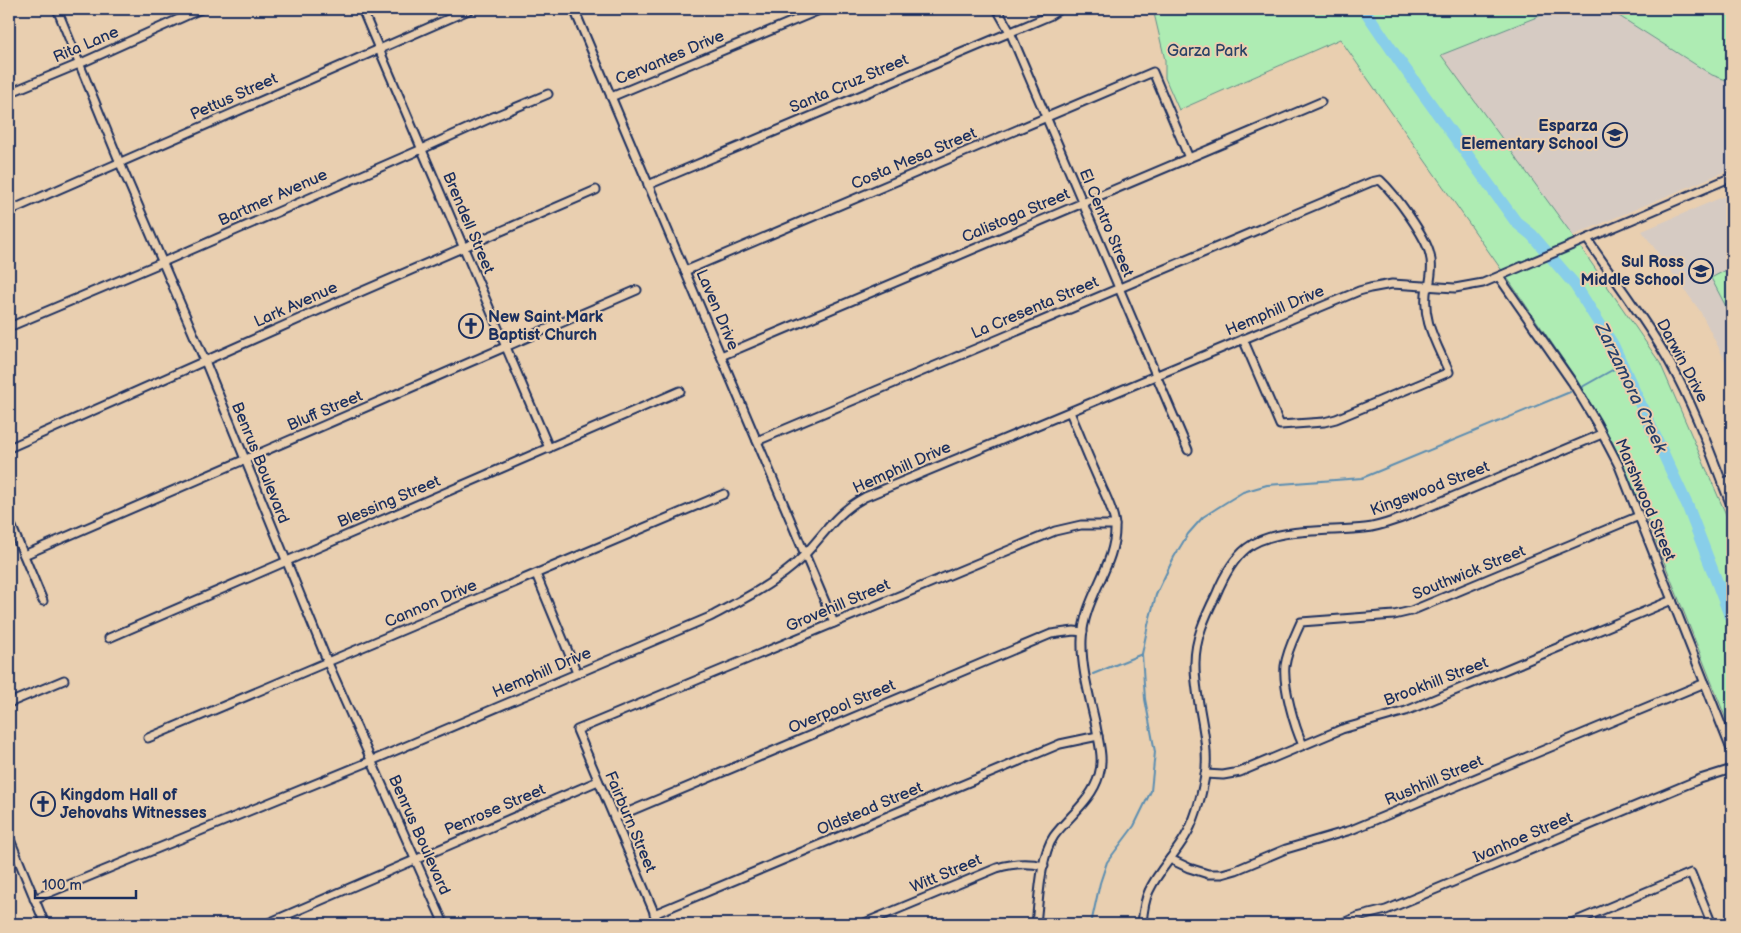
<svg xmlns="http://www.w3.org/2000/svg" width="1741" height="933" font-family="'Balsamiq Sans',sans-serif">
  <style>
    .built { fill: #d6cbc3 }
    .green { fill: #aeecb3; stroke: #648e88 }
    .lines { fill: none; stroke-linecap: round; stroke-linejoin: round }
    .stream { stroke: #5c8eb1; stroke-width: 2 }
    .river { stroke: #88cee9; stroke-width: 12 }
    .minor-casing { stroke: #1b2f5e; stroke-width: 11 }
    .minor { stroke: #e9cfb0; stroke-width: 7 }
    .labels { text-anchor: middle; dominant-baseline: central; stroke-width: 4; stroke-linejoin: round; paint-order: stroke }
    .street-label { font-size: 16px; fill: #1b2f5e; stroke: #e9cfb0 }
    .park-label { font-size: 16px; fill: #2a4266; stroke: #e9cfb0 }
    .poi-label { font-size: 16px; font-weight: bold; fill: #1b2f5e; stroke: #e9cfb0; text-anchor: end }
    .water-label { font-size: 18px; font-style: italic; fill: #263f6c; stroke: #e9cfb0 }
  </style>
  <rect width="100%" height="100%" fill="#e9cfb0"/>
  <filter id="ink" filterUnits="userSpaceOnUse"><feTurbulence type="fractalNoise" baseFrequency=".02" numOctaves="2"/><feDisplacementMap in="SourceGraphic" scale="10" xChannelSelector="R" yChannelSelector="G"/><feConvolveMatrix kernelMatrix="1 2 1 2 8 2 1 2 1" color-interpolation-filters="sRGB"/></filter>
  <g filter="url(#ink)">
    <g class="built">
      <path d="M1557,9H1608L1712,75L1732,82L1731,169L1572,236L1441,54Z"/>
      <path d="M1732,193V374L1700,311L1642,231Z"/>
    </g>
    <g class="green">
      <path d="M1153,9H1557L1441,55L1568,229L1660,363L1728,519L1732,530V734L1644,511L1610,437L1577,380L1510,282L1340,39L1179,110L1165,78V60Z"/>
      <path d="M1608,9H1732V82L1712,75Z"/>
      <path d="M1732,267V318L1711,278Z"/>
    </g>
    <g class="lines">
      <g class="stream">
        <path d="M1582,387L1623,364"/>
        <path d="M1093,674L1142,654L1148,625L1156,595L1174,557L1188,534L1203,517L1225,503L1243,492L1267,485L1362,478L1570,392"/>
        <path d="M1091,924L1100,883L1107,862L1134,826L1151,791L1155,752L1145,699L1142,654"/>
      </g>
      <path class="river" d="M1364,9L1398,59L1516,222L1532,235L1575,285L1613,345L1688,507L1732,621"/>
      <defs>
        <g id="minor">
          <path d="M57,9L120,163L205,361L328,663L444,924"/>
          <path d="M362,9L549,448"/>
          <path d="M574,9L834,623"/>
          <path d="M997,9L1010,32L1188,450"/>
          <path d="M9,93L79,64L201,9"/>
          <path d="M611,97L822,9"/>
          <path d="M648,185L1049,16L1060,9"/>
          <path d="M9,211L471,9"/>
          <path d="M1587,239C1615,281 1647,321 1671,365C1696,410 1713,460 1732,508"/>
          <path d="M685,271L1153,72L1189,158"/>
          <path d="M1499,277L1572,382L1596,422L1619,466L1732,752"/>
          <path d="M9,327L163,262L422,149L493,117L548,94"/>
          <path d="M1243,339L1280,425L1324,422L1336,419L1449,372C1436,342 1421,320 1427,286"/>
          <path d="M721,356L1321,102"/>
          <path d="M757,441L1371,182L1380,180C1395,194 1426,236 1430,255C1433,265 1431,277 1429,287"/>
          <path d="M9,448L335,303L596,190"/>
          <path d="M1722,483L1732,479"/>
          <path d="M12,527L43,601"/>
          <path d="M24,555L637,290"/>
          <path d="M536,574L577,673"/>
          <path d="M109,638L680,391"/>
          <path d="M9,703L64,680"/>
          <path d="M148,738L724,494"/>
          <path d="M1303,745C1294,726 1283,686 1285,666C1287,650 1295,636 1301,622L1394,615L1411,611L1639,516"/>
          <path d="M1205,774L1223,775L1240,772L1342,729L1406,711L1672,600"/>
          <path d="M614,818L1051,634L1074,631L1083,632"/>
          <path d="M9,837L45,924"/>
          <path d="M1170,859L1189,868L1208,874H1222L1236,870L1286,849L1351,830L1705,683"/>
          <path d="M34,899L371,761L710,617C738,602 768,587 793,566C820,543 831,515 865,497L1359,291L1370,288L1392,284L1455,288L1483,283L1732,177"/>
          <path d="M654,914L1060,744L1098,736"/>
          <path d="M266,924L598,781"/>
          <path d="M659,924L577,730L1055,531L1081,525H1115"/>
          <path d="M862,924L997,868C1013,863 1027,862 1044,866"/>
          <path d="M1036,924C1039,899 1040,856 1054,836C1069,816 1092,800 1099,775C1104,759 1099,743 1096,726C1090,698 1081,669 1082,640C1083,598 1117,565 1115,525C1114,511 1106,497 1101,485C1090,461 1080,436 1070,412"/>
          <path d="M1142,924C1143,913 1144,901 1149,891C1158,871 1174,856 1185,837C1196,819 1201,798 1205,776C1211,740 1194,701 1195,663C1195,639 1205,617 1216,595C1223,578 1232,560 1247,548C1273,527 1332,532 1365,528C1378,527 1390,522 1402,518L1602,434"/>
          <path d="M1341,924L1357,917L1386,910L1700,779L1732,769"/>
          <path d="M1569,924L1691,873L1711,922L1706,924"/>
        </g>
      </defs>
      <use href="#minor" class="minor-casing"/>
      <use href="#minor" class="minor"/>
    </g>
  </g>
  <defs>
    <symbol id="school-ring" viewBox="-11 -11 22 22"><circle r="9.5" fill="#e9cfb0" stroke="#1b2f5e" stroke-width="1.5"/><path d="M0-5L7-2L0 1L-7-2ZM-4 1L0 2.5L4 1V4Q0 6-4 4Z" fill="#1b2f5e"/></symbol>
    <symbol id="church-ring" viewBox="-11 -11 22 22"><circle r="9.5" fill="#e9cfb0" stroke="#1b2f5e" stroke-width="1.5"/><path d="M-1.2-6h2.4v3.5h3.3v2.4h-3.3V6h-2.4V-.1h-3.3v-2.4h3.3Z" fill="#1b2f5e"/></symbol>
  </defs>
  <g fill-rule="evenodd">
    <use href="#school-ring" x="1601" y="121" width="28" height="28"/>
    <use href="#school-ring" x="1687" y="257" width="28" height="28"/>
    <use href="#church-ring" x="457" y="312" width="28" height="28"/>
    <use href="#church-ring" x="29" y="790" width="28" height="28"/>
  </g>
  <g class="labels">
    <g class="street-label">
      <text transform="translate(86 45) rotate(-23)">Rita Lane</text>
      <text transform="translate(670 58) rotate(-23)">Cervantes Drive</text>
      <text transform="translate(849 84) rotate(-23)">Santa Cruz Street</text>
      <text transform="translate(234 97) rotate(-24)">Pettus Street</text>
      <text transform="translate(914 159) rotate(-23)">Costa Mesa Street</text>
      <text transform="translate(273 198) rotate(-24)">Bartmer Avenue</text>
      <text transform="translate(1016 216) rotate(-23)">Calistoga Street</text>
      <text transform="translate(468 223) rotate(67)">Brendell Street</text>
      <text transform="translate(1106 223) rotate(67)">El Centro Street</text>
      <text transform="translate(296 305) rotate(-24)">Lark Avenue</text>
      <text transform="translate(1035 308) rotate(-23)">La Cresenta Street</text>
      <text transform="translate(717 310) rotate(67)">Laven Drive</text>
      <text transform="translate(1275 311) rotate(-23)">Hemphill Drive</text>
      <text transform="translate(1682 361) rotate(62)">Darwin Drive</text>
      <text transform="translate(325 411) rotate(-23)">Bluff Street</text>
      <text transform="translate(260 463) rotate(68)">Benrus Boulevard</text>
      <text transform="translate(902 468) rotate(-24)">Hemphill Drive</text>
      <text transform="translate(1430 489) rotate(-21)">Kingswood Street</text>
      <text transform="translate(1645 500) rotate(67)">Marshwood Street</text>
      <text transform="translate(389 502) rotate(-23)">Blessing Street</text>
      <text transform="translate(1469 573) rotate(-22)">Southwick Street</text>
      <text transform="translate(431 604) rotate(-23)">Cannon Drive</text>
      <text transform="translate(838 606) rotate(-23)">Grovehill Street</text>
      <text transform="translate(542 673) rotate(-23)">Hemphill Drive</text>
      <text transform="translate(1436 682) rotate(-21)">Brookhill Street</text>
      <text transform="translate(842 707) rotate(-23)">Overpool Street</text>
      <text transform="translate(1434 781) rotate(-23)">Rushhill Street</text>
      <text transform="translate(870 809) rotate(-23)">Oldstead Street</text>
      <text transform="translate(495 810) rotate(-23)">Penrose Street</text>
      <text transform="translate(630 822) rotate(67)">Fairburn Street</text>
      <text transform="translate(419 835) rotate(66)">Benrus Boulevard</text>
      <text transform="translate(1523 838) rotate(-23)">Ivanhoe Street</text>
      <text transform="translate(946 874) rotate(-23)">Witt Street</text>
    </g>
    <g class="park-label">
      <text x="1207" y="51">Garza Park</text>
    </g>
    <g class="poi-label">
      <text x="1598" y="126">Esparza<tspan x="1598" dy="18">Elementary School</tspan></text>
      <text x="1684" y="262">Sul Ross<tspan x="1684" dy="18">Middle School</tspan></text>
      <text x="488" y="317" text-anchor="start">New Saint Mark<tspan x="488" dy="18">Baptist Church</tspan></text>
      <text x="60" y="795" text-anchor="start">Kingdom Hall of<tspan x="60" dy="18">Jehovahs Witnesses</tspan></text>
    </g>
    <g class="water-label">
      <text transform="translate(1631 388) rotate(64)">Zarzamora Creek</text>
    </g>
  </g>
  <rect width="1741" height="933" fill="none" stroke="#e9cfb0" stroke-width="30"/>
  <rect x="15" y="15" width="1711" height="903" fill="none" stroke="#1b2f5e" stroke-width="2" filter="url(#ink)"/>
  <path d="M35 890v8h101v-8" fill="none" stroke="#1b2f5e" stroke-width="2.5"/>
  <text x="42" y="890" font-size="15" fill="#1b2f5e" stroke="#e9cfb0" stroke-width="4" paint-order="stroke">100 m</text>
</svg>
